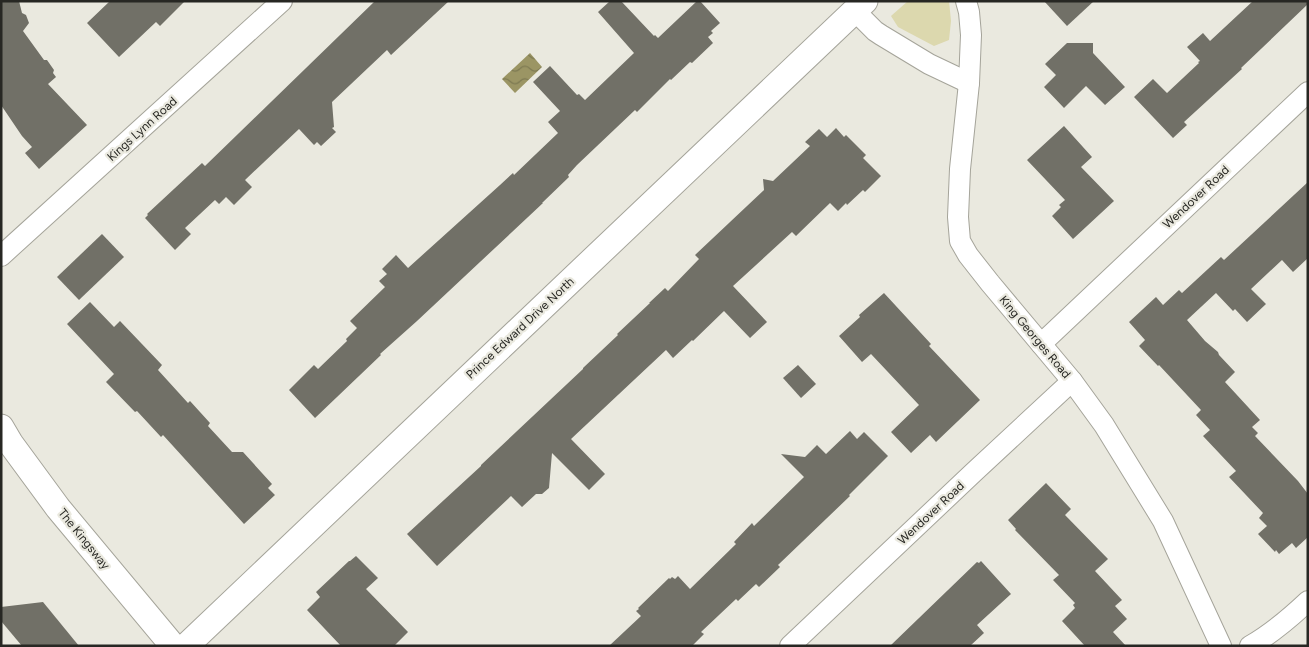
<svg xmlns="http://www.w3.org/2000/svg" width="1309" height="647" font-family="Figtree,sans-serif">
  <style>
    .green { fill: #dcd8ae }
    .water { fill: url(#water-waves) }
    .building { fill: #717067 }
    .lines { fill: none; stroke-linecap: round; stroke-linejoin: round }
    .minor-casing { stroke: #a5a49a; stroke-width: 22 }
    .tertiary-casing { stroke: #a5a49a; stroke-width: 27 }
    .minor { stroke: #fff; stroke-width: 20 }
    .tertiary { stroke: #fff; stroke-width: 25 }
    .labels { text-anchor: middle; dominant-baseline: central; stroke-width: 4.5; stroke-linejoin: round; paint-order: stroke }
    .street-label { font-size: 12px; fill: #272723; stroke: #eae9df }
  </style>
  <defs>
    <pattern id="water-waves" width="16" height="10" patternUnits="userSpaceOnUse" patternTransform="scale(1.25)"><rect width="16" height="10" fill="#9b9564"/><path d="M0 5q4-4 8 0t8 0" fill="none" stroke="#7e7a52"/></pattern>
  </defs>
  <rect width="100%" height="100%" fill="#eae9df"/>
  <path class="green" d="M908,1H949L951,21L949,40L934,46L898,27L891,16Z"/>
  <path class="water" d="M530,53L542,67L515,93L502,79Z"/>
  <g class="building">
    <path d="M1,1H19L22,13L26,15L29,23L23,31L44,60H47L54,70L53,73L56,77L48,84L87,125L39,169L25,153L32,147L22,136L1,105Z"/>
    <path d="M110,1H185L160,26L156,22L119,57L87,23Z"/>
    <path d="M375,1H449L391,55L387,50L332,102L334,127L332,128L336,132L321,146L317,142L314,145L299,129L245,180L252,187L234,205L226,197L219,204L215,200L185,228L191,234L175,250L145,218L148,215L147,214L202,163L205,166Z"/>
    <path d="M610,1H621L654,36L655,35L658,38L697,1H700L720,23L711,31L713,33L708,37L713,43L692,63L690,62L671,80L670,79L637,112L635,110L577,165L568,175L569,177L542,203H543L417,321L380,354L381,355L315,418L289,390L314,365L318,369L347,341L346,339L357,328L350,321L385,287L379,281L387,274L382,269L396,255L408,268L500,185L513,173L514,175L558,133L548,122L560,111L533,82L550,66L577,95L579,94L585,100L634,53L598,12Z"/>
    <path d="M1044,1H1094L1067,26Z"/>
    <path d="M1253,1H1308V4L1241,68L1242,69L1184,122L1187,125L1173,138L1134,97L1153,79L1167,93L1199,63L1198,62L1200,61L1187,47L1203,33L1210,41Z"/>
    <path d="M1067,43H1093V53L1125,87L1105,105L1086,86L1064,108L1044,87L1056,75L1045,64Z"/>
    <path d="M1064,126L1092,157L1081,167L1114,201L1073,239L1052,216L1061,207L1059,205L1065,200L1027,160Z"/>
    <path d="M836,128L844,137L846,135L866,155L863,158L881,176L865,192L863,190L847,205L846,203L838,211L830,203L796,236L792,232L733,286L767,322L750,338L724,311L693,341L692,340L673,358L666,350L571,439L605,474L589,490L552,453L549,488L542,494H536L522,507L511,496L437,566L407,534L481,466V465L583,369V368L618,335L617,334L650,303H649L665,288L668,291L699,259L695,255L764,190L763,179L773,181L810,146L805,142L819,129L827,137Z"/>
    <path d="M1308,182V258L1293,272L1282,260L1251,289L1266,304L1247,322L1235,309L1233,311L1216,293L1187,320L1205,341L1218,352L1219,355L1235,372L1225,382L1260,420L1252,427L1258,433L1255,436L1298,481L1308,494V537L1296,548L1292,543L1279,554L1276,550L1275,552L1258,534L1267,526L1259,518L1263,513L1229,477L1236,471L1203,436L1210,430L1196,415L1201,410L1159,365L1158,366L1139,346L1145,340L1129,322L1156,297L1163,305L1179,290L1182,293L1221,257L1224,260Z"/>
    <path d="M102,234L124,257L79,300L57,277Z"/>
    <path d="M884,293L931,344L929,346L980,400L936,442L930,435L911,453L891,432L919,405L871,354L862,362L839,336L860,317L859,315Z"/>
    <path d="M90,302L114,327L120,321L162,365L158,370L188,403L190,401L210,423L208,426L232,452H243L272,484L268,488L275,495L244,524L163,435L161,437L137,411L135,412L106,382L114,374L67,324Z"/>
    <path d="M798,365L816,384L801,398L783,378Z"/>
    <path d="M850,431L857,439L864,432L888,456L849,495L850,496L778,565L780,567L759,587L756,584L738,601L736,599L701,632L704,634L692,646H609L641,616L636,611L639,609L638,608L669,578L670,579L672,577L675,579L678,576L690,589L736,544L734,542L752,523L754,526L804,477L781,454L805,457L817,445L826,454Z"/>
    <path d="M1046,483L1071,509L1065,515L1108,559L1095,571L1122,600L1115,606L1127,619L1113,632L1126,646H1085L1062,621L1075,608L1073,605L1075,603L1053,580L1059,575L1015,530L1016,529L1008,520Z"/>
    <path d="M356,556L378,578L366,589L408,632L394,646H341L307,610L320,597L316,592L349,561H350Z"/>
    <path d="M981,561L1011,594L977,625L984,633L970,646H890L977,562L979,563Z"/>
    <path d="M43,602L79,646H22L1,621V607Z"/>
  </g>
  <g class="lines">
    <defs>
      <g id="minor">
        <path d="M966,1L969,12L971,35L969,83L960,169L958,217L960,241L968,255L990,283L1072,381L1104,425L1163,521L1221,646"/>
        <path d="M855,11L875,31L881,35L929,64L969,83"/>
        <path d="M1,256L282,1"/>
        <path d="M1041,344L1308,92"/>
        <path d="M790,646L974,472L1072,381"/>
        <path d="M1250,646C1271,634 1290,618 1308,601"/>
      </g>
      <g id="tertiary">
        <path d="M1,427L11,444L58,508L173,646"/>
        <path d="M186,646L865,1"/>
      </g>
    </defs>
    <use href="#minor" class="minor-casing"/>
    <use href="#tertiary" class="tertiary-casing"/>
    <use href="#minor" class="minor"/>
    <use href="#tertiary" class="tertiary"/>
  </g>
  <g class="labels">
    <g class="street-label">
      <text transform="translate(142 129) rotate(-42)">Kings Lynn Road</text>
      <text transform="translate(1196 197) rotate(-43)">Wendover Road</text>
      <text transform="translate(520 328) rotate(-43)">Prince Edward Drive North</text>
      <text transform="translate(1035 337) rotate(50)">King Georges Road</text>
      <text transform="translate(931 513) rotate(-43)">Wendover Road</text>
      <text transform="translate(84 539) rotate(51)">The Kingsway</text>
    </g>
  </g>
  <rect width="1309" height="647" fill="none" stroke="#272723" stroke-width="5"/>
</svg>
